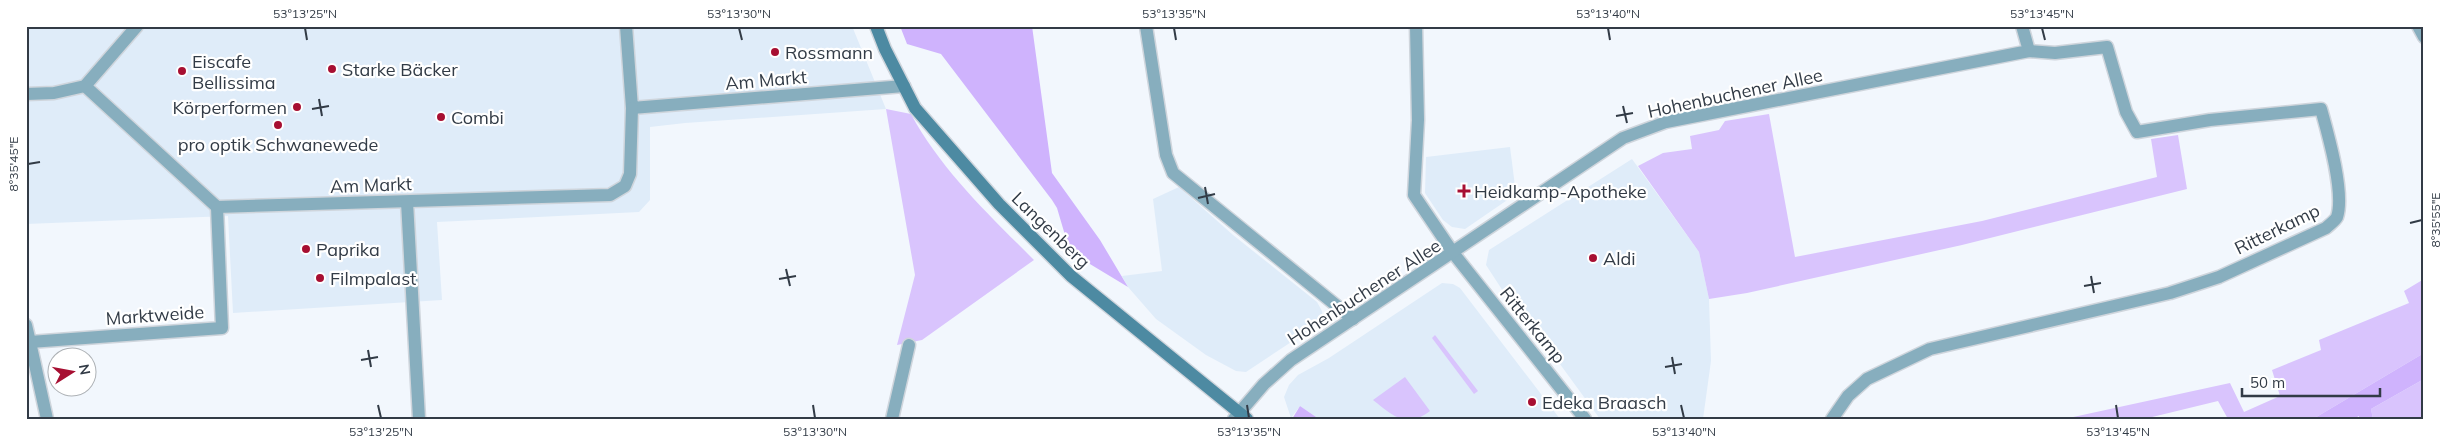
<svg xmlns="http://www.w3.org/2000/svg" width="2450" height="445" font-family="Mulish,sans-serif">
  <style>
    .built { fill: #dfecf9 }
    .green { fill: #d9c4fd }
    .forest { fill: #cfb3fd }
    .lines { fill: none; stroke-linecap: round; stroke-linejoin: round }
    .street-casing { stroke: #cfd5dc; stroke-width: 15 }
    .secondary-casing { stroke: #cfd5dc; stroke-width: 15 }
    .street { stroke: #87aebe; stroke-width: 12 }
    .secondary { stroke: #4d8aa2; stroke-width: 12 }
    .ticks { fill: none; stroke: #323b46; stroke-width: 2 }
    .poi-dot { fill: #a70f32; stroke: #fff; stroke-width: 2 }
    .labels { text-anchor: middle; dominant-baseline: central; stroke-width: 4.5; stroke-linejoin: round; paint-order: stroke }
    .poi-label { font-size: 18px; fill: #323b46; stroke: #fff; text-anchor: start }
    .street-label { font-size: 18px; fill: #323b46; stroke: #fff }
    .neatline { fill: none; stroke: #323b46; stroke-width: 2 }
    .ticks-label { font-size: 12px; text-anchor: middle; fill: #323b46 }
  </style>
  <rect width="100%" height="100%" fill="#f2f7fd"/>
  <g class="built">
    <path d="M26,26H852L886,109L685,123L650,127V200L639,212L437,222L442,300L233,313L228,216L26,224Z"/>
    <path d="M1510,147L1516,194L1465,229L1452,227L1443,220L1425,193L1426,157Z"/>
    <path d="M1632,159L1699,252L1709,299L1711,361L1703,419H1600L1522,312L1516,311L1486,265L1489,250Z"/>
    <path d="M1179,187L1233,235L1317,302L1322,311L1323,321L1246,372L1236,371L1206,355L1156,319L1128,287L1122,276L1162,271L1153,199Z"/>
    <path d="M1442,283L1453,284L1460,288L1560,419H1319L1300,406L1291,418L1284,397L1289,385L1298,375L1329,358Z"/>
  </g>
  <g class="green">
    <path d="M886,109L911,114C941,170 990,216 1034,260L922,340L897,345L915,275Z"/>
    <path d="M1769,114L1795,257L1982,221L2157,177L2151,139L2178,135L2187,189L1962,245L1747,293L1709,299L1699,252L1638,166L1663,153L1692,149L1690,136L1719,130L1725,121Z"/>
    <path d="M2424,279V353L2313,419H2228L2218,401L2144,419H2064L2230,383L2244,412L2280,396L2272,370L2321,350L2319,340L2409,303L2404,291Z"/>
    <path d="M1435,335L1478,391L1474,394L1432,338Z"/>
    <path d="M1405,377L1430,411C1406,429 1393,416 1373,400Z"/>
    <path d="M2424,379V419H2373L2371,409Z"/>
  </g>
  <g class="forest">
    <path d="M900,26H1032L1052,173L1100,240L1128,287L1070,252L1057,208L1052,200L941,54L907,44Z"/>
    <path d="M2424,353V379L2371,409L2373,419H2359V416L2353,419H2313Z"/>
    <path d="M1300,406L1319,419H1292Z"/>
  </g>
  <g class="lines">
    <defs>
      <g id="street">
        <path d="M626,26L632,108L904,86"/>
        <path d="M1146,26L1166,155L1173,173L1353,319"/>
        <path d="M1416,26L1418,120L1414,195L1454,254L1585,419"/>
        <path d="M2418,26L2424,37"/>
        <path d="M85,86L217,207L610,195L625,186L630,174L632,108"/>
        <path d="M26,94L54,93L85,86L137,26"/>
        <path d="M407,202L419,419"/>
        <path d="M26,325L30,342"/>
        <path d="M47,419L30,342L222,328L217,207"/>
        <path d="M892,419L909,345"/>
        <path d="M1234,419L1264,384L1291,360L1623,138L1666,122L2029,51L2022,26"/>
        <path d="M1832,419L1848,396L1867,379L1930,349L2170,293L2219,277L2326,228C2330,224 2335,221 2337,217C2345,193 2328,134 2321,109L2210,120L2137,132L2126,112L2107,47L2055,53L2029,51"/>
      </g>
      <path id="secondary" d="M876,26L885,49L915,108L999,204L1071,276L1247,419"/>
    </defs>
    <use href="#street" class="street-casing"/>
    <use href="#secondary" class="secondary-casing"/>
    <use href="#street" class="street"/>
    <use href="#secondary" class="secondary"/>
  </g>
  <path class="ticks" d="M305,28L307,40M739,28L742,40M1174,28L1176,40M1608,28L1610,40M2042,28L2045,40M319,99L322,116M1623,106L1627,123M312,109L329,106M1616,116L1633,113M28,164L40,162M1205,187L1208,204M1198,198L1215,194M2410,223L2422,220M786,269L790,286M2091,276L2094,293M779,279L796,276M2084,286L2101,283M368,350L371,367M1672,357L1675,374M361,360L378,357M1665,367L1682,364M378,405L381,418M813,405L815,418M1247,405L1249,418M1681,405L1684,418M2116,405L2118,418"/>
  <g class="poi-dot">
    <circle cx="775" cy="52" r="5"/>
    <circle cx="332" cy="69" r="5"/>
    <circle cx="182" cy="71" r="5"/>
    <circle cx="297" cy="107" r="5"/>
    <circle cx="441" cy="117" r="5"/>
    <circle cx="278" cy="125" r="5"/>
    <path d="M1461.5 183.5h5v5h5v5h-5v5h-5v-5h-5v-5h5z"/>
    <circle cx="306" cy="249" r="5"/>
    <circle cx="1593" cy="258" r="5"/>
    <circle cx="320" cy="278" r="5"/>
    <circle cx="1532" cy="402" r="5"/>
  </g>
  <g class="labels">
    <g class="poi-label">
      <text x="785" y="52">Rossmann</text>
      <text x="192" y="61">Eiscafe<tspan x="192" dy="21">Bellissima</tspan></text>
      <text x="342" y="69">Starke Bäcker</text>
      <text x="287" y="107" text-anchor="end">Körperformen</text>
      <text x="451" y="117">Combi</text>
      <text x="278" y="144" text-anchor="middle">pro optik Schwanewede</text>
      <text x="1474" y="191">Heidkamp-Apotheke</text>
      <text x="316" y="249">Paprika</text>
      <text x="1603" y="258">Aldi</text>
      <text x="330" y="278">Filmpalast</text>
      <text x="1542" y="402">Edeka Braasch</text>
    </g>
    <g class="street-label">
      <text transform="translate(766 80) rotate(-5)">Am Markt</text>
      <text transform="translate(1735 93) rotate(-12)">Hohenbuchener Allee</text>
      <text transform="translate(371 185) rotate(-2)">Am Markt</text>
      <text transform="translate(2277 229) rotate(-26)">Ritterkamp</text>
      <text transform="translate(1051 230) rotate(44)">Langenberg</text>
      <text transform="translate(1364 292) rotate(-33)">Hohenbuchener Allee</text>
      <text transform="translate(155 315) rotate(-4)">Marktweide</text>
      <text transform="translate(1533 325) rotate(51)">Ritterkamp</text>
    </g>
  </g>
  <rect width="2450" height="445" fill="none" stroke="#ffffff" stroke-width="55"/>
  <g transform="translate(72 372) rotate(79)"><circle r="24" fill="#ffffff" stroke="#adb1b5"/>
  <path d="M0-4L9 19L0 12L-9 19Z" fill="#a70f32"/>
  <text y="-8" font-size="14" font-weight="bold" text-anchor="middle" fill="#323b46">N</text>
  </g>
  <path d="M2242 388v8h138v-8" fill="none" stroke="#323b46" stroke-width="2.5"/>
  <text x="2250" y="388" font-size="15" fill="#323b46" stroke="#ffffff" stroke-width="4" paint-order="stroke">50 m</text>
  <rect x="28" y="28" width="2394" height="390" class="neatline"/>
  <g class="ticks-label">
    <text x="305" y="18">53°13'25"N</text>
    <text x="739" y="18">53°13'30"N</text>
    <text x="1174" y="18">53°13'35"N</text>
    <text x="1608" y="18">53°13'40"N</text>
    <text x="2042" y="18">53°13'45"N</text>
    <text transform="translate(14 164) rotate(-90)" y="4">8°35'45"E</text>
    <text transform="translate(2436 220) rotate(-90)" y="4">8°35'55"E</text>
    <text x="381" y="436">53°13'25"N</text>
    <text x="815" y="436">53°13'30"N</text>
    <text x="1249" y="436">53°13'35"N</text>
    <text x="1684" y="436">53°13'40"N</text>
    <text x="2118" y="436">53°13'45"N</text>
  </g>
</svg>
